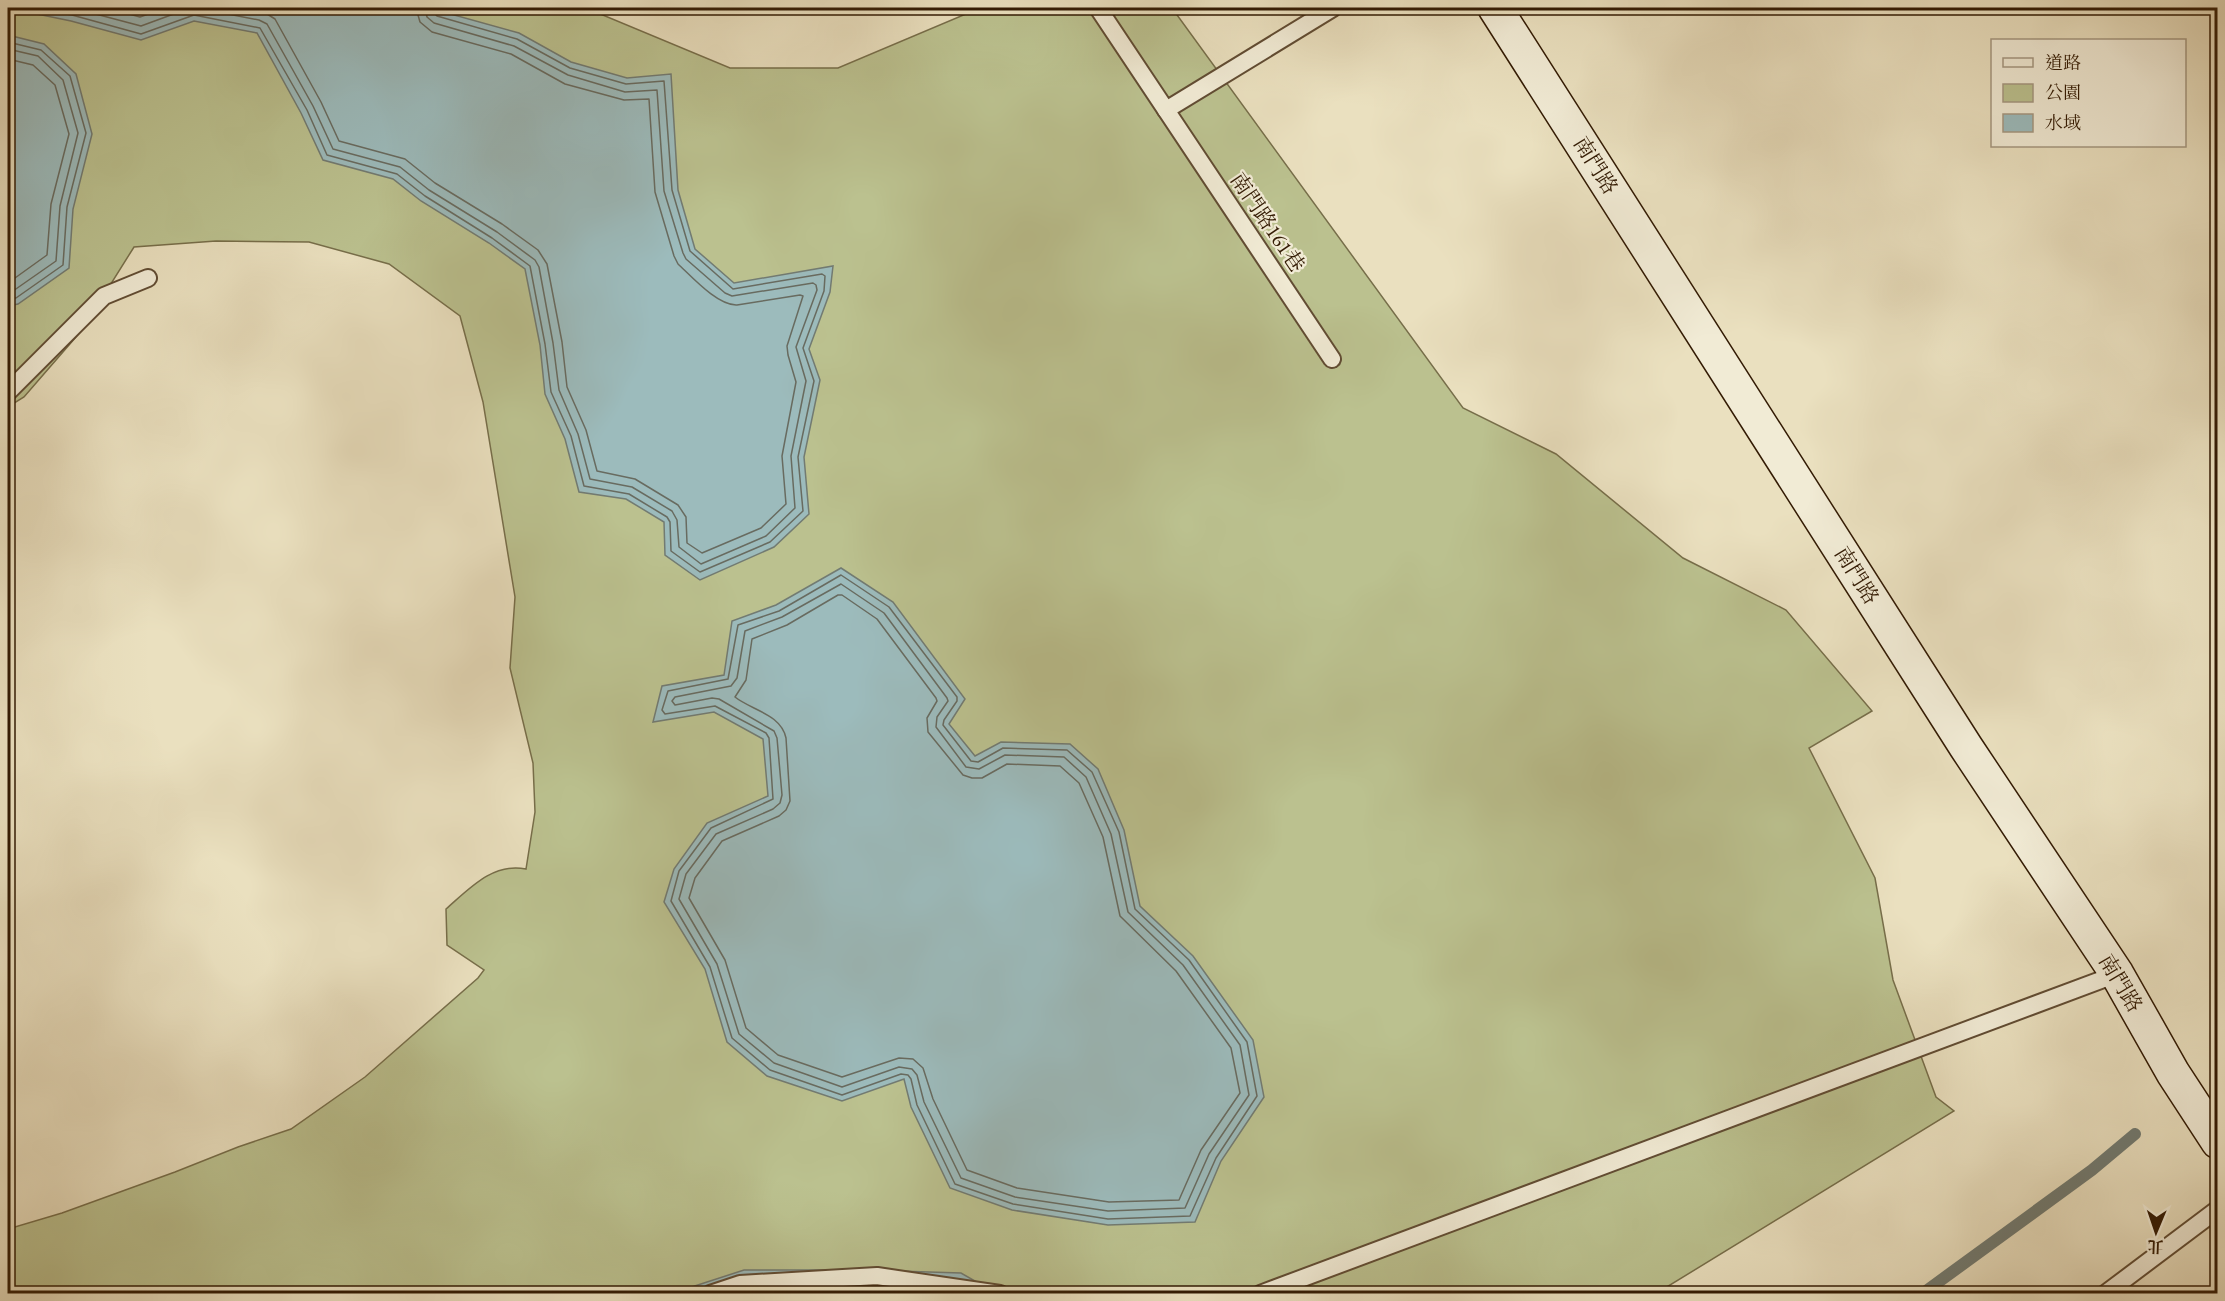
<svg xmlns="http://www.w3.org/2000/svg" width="2225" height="1301" font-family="'EB Garamond','Noto Serif TC',serif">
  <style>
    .green { fill: #bbc18f; stroke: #776e4a; stroke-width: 1.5 }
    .water { fill: #9cbbbc; stroke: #727b72; stroke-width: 1.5 }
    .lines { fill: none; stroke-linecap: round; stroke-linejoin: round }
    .shore { stroke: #686b60; stroke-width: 1.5 }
    .stream { stroke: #727b72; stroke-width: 12 }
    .lane-casing { stroke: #614c33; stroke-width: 20 }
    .secondary-casing { stroke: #331b04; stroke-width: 36 }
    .lane { stroke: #f1ebd5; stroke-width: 16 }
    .secondary { stroke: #f1ebd5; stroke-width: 33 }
    .labels { text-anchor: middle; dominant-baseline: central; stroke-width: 4.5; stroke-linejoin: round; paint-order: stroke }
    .street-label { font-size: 21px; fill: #331b04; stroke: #f1ebd5 }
  </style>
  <rect width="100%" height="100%" fill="#eae0bf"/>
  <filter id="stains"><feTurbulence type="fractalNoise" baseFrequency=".00333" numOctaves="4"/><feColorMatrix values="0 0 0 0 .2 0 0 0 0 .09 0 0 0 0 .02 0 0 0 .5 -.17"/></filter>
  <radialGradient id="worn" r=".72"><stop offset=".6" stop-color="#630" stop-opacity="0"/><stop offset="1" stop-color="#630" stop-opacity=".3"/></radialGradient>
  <path class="green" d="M8,8H586L730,68H838L980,8H1172L1463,408L1556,454L1683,558L1786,610L1872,711L1809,748L1875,878L1893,980L1936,1097L1954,1111L1657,1293H8V1229L62,1213L175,1172L238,1147L291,1129L365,1077L478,978L484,970L447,945L446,909C469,889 493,862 526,869L535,812L533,763L510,668L515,597L483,402L460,316L389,264L309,242L216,241L134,247L82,330L24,397L8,407Z"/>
  <g class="water">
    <path d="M8,8H429L519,33L571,62L627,78L671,74L678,190L695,249L734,283L833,266L830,292L809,349L820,380L804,457L809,514L774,547L700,580L665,555L664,522L626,499L579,492L565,439L545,394L540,345L525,269L489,243L421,201L393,179L323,160L301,113L257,33L194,21L141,40L71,21Z"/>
    <path d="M8,35L44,44L76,74L92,134L73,209L69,268L18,304L8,306Z"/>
    <path d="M841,568L893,602L965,699L949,724L975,756L1001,742L1070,744L1098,769L1124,830L1140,906L1193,956L1253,1040L1264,1097L1221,1161L1195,1222L1108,1225L1012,1210L950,1188L911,1107L904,1079L842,1101L767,1076L727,1042L705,969L664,902L674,869L707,823L768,796L763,739L714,712L653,722L662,686L724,675L732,621L776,605Z"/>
    <path d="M744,1270H865L961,1273L996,1293L670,1294Z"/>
  </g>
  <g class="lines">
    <g class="shore">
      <path d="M35,8L72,15L141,34L194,15L260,28L307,110L327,155L397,174L425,196L492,238L530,266L545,344L551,392L571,436L584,486L629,494L667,517L670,522L671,551L700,572L770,542L803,511L798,457L814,381L803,348L824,291L825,276L822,274L733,289L690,251L672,190L664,81L626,84L570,68L517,39L437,16L433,12V8"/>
      <path d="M73,8L141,26L190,8"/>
      <path d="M107,8L140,17L165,8"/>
      <path d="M197,8L259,20L267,24L313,106L333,149L400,167L429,190L497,232L535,260L539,267L553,343L559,390L578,434L590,479L632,487L672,511L677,520L679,547L701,564L766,536L795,508L791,456L806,381L796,347L817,290L816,285L813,283L732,296L725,293L686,259L683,253L664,191L657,90L625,92L568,75L514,46L434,23L427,17L425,8"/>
      <path d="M244,8L264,12L275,19L321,102L339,141L405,159L435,183L502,224L538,250L547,264L562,342L567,387L586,430L597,471L635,479L678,505L686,517L687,543L702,553L761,528L786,504L782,456L796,382L788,355L787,346L803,296L800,295L737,305C718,306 692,277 678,264L674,256L655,192L649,99L624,100L565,84L511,54L432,32L420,22L416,8"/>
      <path d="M8,42L41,50L70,76L86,133L67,207L63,265L16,298L8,299"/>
      <path d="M8,49L38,56L63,80L78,133L60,206L56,261L13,291L8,292"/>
      <path d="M8,59L33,65L55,85L69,134L51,204L47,255L8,283"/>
      <path d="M841,575L889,607L957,697V701L944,720L943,725L971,761L978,762L1003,748L1067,750L1092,772L1119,832L1135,909L1189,960L1247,1042L1257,1096L1216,1158L1190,1216L1108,1219L1013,1204L955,1184L917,1105L911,1079L908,1075L901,1074L842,1095L770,1070L732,1038L710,967L671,901L679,871L711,828L773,799L769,738L766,733L715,706L665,714L662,710L668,691L728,679L738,625L779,611Z"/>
      <path d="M841,584L884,613L947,698L948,701L937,717L936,727L966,767L979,769L1005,755L1064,757L1086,777L1111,834L1128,912L1183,965L1240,1045L1249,1095L1209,1154L1185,1208L1108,1211L1015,1197L961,1178L924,1102L917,1075L912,1069L899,1067L842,1087L774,1063L739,1034L717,964L679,899L686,874L716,834L773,809L780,803L782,795L777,738L774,731L719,699L712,698L675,705L672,701L675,697L731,686L737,678L745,631L782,617Z"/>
      <path d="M838,595H842L877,619L936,698L937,701L927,718L928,732L963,775L972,778H982L1007,764L1060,766L1079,783L1103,837L1120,916L1176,971L1231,1048L1240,1093L1201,1150L1179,1200L1109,1202L1017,1188L967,1170L933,1099L923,1068L913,1059L899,1058L842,1077L778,1055L746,1028L725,960L689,898L695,878L722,841L779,816L786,810L790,801L786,738C781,714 751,710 735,697L746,680L752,639L787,625Z"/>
      <path d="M767,1292L907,1294"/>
    </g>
    <path class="stream" d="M1922,1294L2092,1170L2135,1134"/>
    <defs>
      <g id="lane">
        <path d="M1098,8L1332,359"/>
        <path d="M1166,110L1333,8"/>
        <path d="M8,392L104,296L148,278"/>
        <path d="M710,1294L740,1284L877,1276L1000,1294"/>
        <path d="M1260,1294L2117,974"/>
        <path d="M2105,1294L2218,1209"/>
      </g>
      <path id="secondary" d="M1495,8L1966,747L2117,974L2173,1073L2218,1142"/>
    </defs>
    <use href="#lane" class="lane-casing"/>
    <use href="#secondary" class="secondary-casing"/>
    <use href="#lane" class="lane"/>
    <use href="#secondary" class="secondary"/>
  </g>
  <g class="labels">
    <g class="street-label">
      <text transform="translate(1596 165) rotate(58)">南門路</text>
      <text transform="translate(1268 222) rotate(56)">南門路161巷</text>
      <text transform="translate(1857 575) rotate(58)">南門路</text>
      <text transform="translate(2121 983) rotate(59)">南門路</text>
    </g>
  </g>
  <rect width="2225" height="1301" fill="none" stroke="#eae0bf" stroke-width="30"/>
  <rect x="9" y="9" width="2207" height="1283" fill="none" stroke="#331b04" stroke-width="3"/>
  <rect x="15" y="15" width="2195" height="1271" fill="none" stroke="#331b04" stroke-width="1.5"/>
  <rect x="1991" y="39" width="195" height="108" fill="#f1ebd5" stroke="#a59881" stroke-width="1.5"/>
  <rect x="2003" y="58" width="30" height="9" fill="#f1ebd5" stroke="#a59881" stroke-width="1.5"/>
  <text x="2045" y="69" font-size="18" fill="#331b04">道路</text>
  <rect x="2003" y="84" width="30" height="18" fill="#bbc18f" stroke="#a59881" stroke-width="1.5"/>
  <text x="2045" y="99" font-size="18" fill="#331b04">公園</text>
  <rect x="2003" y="114" width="30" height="18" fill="#9cbbbc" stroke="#a59881" stroke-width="1.5"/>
  <text x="2045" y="129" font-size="18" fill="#331b04">水域</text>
  <g transform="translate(2156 1232) rotate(182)" stroke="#f1ebd5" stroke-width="4.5" paint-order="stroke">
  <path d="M0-4.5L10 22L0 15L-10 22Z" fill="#331b04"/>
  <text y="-9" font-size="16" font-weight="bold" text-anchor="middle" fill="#331b04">北</text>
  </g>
  <rect width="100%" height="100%" filter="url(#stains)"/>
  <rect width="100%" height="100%" fill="url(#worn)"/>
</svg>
